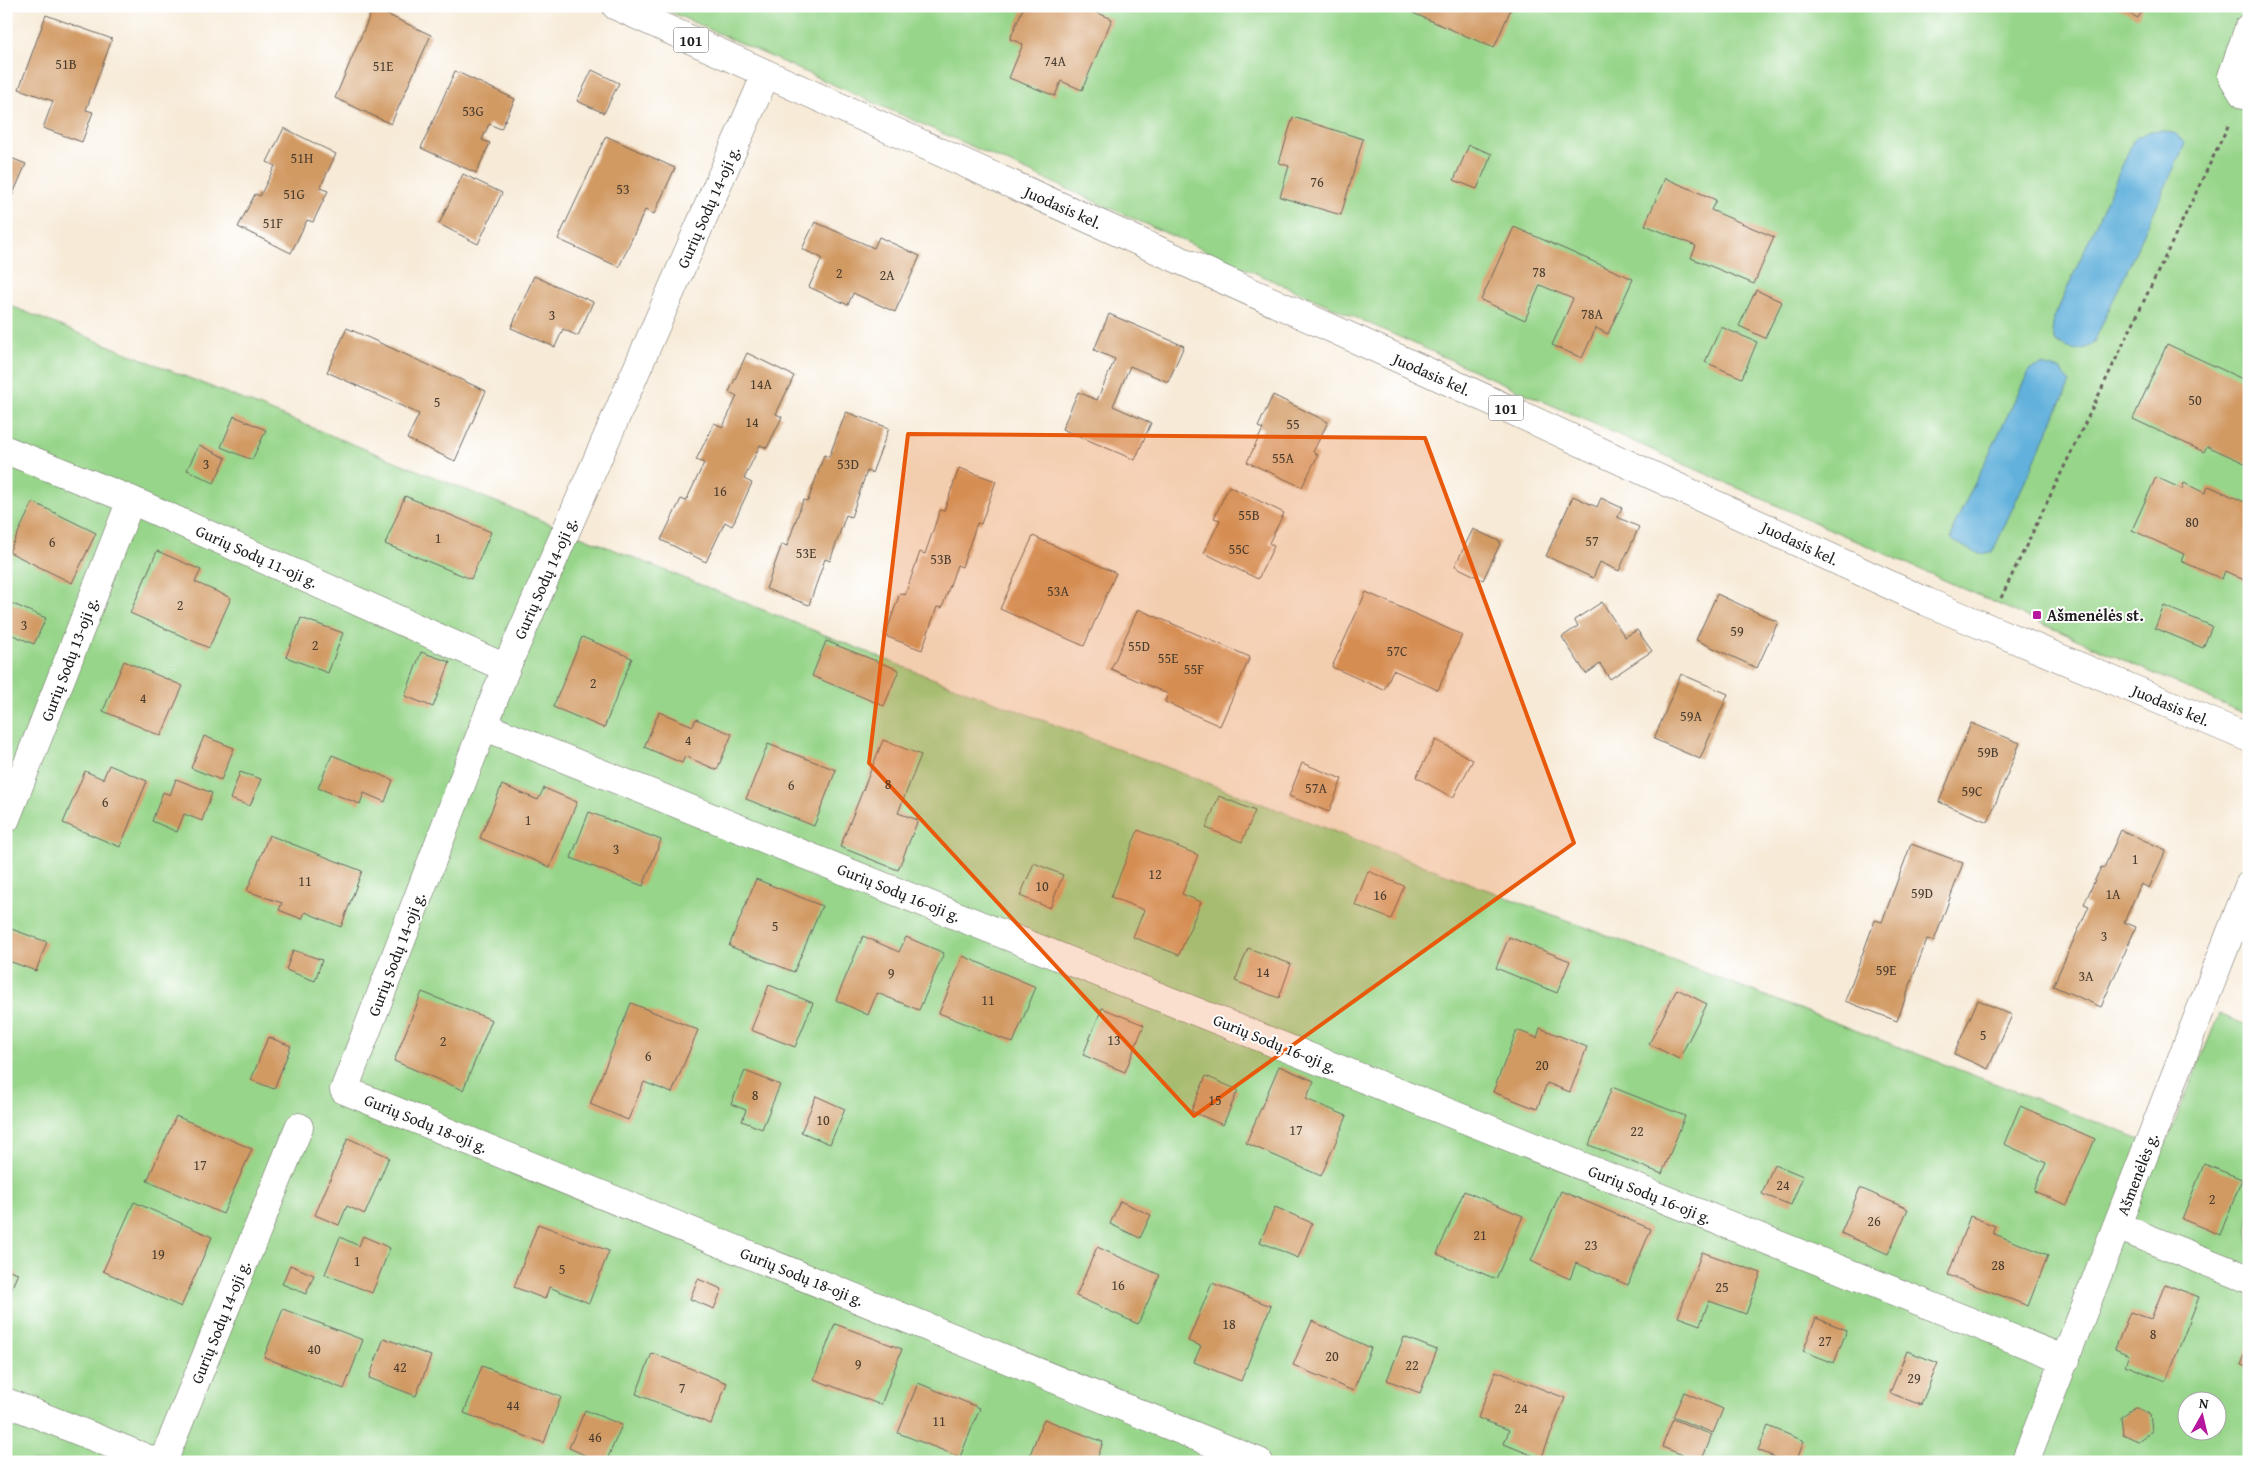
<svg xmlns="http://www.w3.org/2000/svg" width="2255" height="1468" font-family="'Gentium Book Plus',serif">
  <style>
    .green { fill: #97d58a; stroke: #5a7853; fill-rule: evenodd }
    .water { fill: #62b1dc; stroke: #3f667c }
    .building { fill: #d19a64 }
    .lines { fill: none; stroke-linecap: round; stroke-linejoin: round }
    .street-casing { stroke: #69645e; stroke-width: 29 }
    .primary-casing { stroke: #69645e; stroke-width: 29 }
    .path { stroke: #69645e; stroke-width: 3; stroke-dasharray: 4 4; stroke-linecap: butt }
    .street { stroke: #fff; stroke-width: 28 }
    .primary { stroke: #fff; stroke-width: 28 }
    .marked { fill: #e8590c; fill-opacity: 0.2; stroke: #e8590c; stroke-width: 4; stroke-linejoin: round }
    .poi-dot { fill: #b5179e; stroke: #fff; stroke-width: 2 }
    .labels { text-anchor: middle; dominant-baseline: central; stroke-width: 4; stroke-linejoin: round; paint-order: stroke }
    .number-label { font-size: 14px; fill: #493c2e }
    .shield { fill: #fff; stroke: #606060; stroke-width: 1 }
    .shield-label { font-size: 15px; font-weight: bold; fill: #1c1c1c }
    .street-label { font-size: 16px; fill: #1c1c1c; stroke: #fff }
    .poi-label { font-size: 16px; font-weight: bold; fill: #1c1c1c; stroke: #fff; text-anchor: start }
  </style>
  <rect width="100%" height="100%" fill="#fff"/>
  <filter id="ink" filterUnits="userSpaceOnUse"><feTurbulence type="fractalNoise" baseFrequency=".02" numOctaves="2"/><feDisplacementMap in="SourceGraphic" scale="10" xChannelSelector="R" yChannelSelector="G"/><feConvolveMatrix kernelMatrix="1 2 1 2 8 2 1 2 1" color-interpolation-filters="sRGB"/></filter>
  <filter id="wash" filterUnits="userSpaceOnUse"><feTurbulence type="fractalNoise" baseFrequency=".0096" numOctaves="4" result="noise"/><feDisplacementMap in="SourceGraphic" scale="20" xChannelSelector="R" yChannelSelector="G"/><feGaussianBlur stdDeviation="1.12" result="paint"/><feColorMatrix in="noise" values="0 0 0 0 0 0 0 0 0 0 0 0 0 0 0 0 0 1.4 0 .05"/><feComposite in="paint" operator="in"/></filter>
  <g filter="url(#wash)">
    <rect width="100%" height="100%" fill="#f7ebd8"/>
    <g class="green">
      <path d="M657,6H2249V716Z"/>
      <path d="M6,304L924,675L2164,1148L2219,1014L2249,1026V1462H6ZM2188,1400H2218V1430H2188Z"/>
    </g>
    <g class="water">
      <path d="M2162,130L2176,134L2185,144L2093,344C2078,354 2070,349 2056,342L2052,332L2054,318L2134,139L2151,131Z"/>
      <path d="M2042,365L2061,370L2070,383L1992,553C1976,556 1963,547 1951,538L1954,526L2030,369Z"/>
    </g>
    <g id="blocks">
      <g class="building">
        <path d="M1024,6H1092L1091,10L1112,19L1082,90L1061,81L1055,96L1009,78L1023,44L1010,39Z"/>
        <path d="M1416,6H1512L1494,48L1413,13Z"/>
        <path d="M2114,6H2144L2138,18Z"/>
        <path d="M373,8L431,35L391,124L335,98Z"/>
        <path d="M46,15L112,39L86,110L93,112L82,142L43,128L53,101L19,89Z"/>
        <path d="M592,70L619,83L604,113L577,101Z"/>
        <path d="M455,71L515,99L501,129L489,124L482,140L490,143L476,173L421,148Z"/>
        <path d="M1293,117L1363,139L1341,215L1280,197L1289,166L1279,163Z"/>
        <path d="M284,128L336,154L320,188L328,191L313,222L307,220L291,253L238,227L255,194L260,196L275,166L267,162Z"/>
        <path d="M606,136L675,168L654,214L645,210L619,267L558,239Z"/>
        <path d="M1469,145L1492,154L1477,189L1454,180Z"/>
        <path d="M6,156L26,164L6,210Z"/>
        <path d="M463,174L502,193L478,244L439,224Z"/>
        <path d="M1665,178L1716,200L1711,210L1774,237L1754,284L1691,258L1696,246L1645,225Z"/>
        <path d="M815,222L874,248L879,237L920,256L895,312L853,293L848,305L809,287L822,258L802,249Z"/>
        <path d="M1514,227L1633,279L1608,334L1596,328L1582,358L1552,345L1573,299L1540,285L1525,320L1481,300Z"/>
        <path d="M534,276L593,302L578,336L563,329L555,347L511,328Z"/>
        <path d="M1756,290L1782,302L1765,338L1739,326Z"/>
        <path d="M1109,314L1184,346L1168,382L1130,366L1113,406L1151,423L1135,460L1062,429L1078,392L1097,400L1115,359L1094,350Z"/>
        <path d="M1721,327L1757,342L1742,378L1705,362Z"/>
        <path d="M347,328L486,391L455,461L407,439L419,414L327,372Z"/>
        <path d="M2167,344L2249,382V465L2207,446L2204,452L2133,419Z"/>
        <path d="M747,353L794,376L776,414L782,417L767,448L760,445L744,479L752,483L732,526L725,522L706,562L661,540L681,499L686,501L704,463L696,460L714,423L723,427L737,396L729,392Z"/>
        <path d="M1273,395L1328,422L1313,452L1318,455L1302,487L1247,462L1263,429L1258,427Z"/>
        <path d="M846,412L889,428L872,473L867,471L851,517L846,515L830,561L825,559L809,605L766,589L782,544L787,546L803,500L808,501L824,455L829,457Z"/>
        <path d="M234,416L266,430L252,460L221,447Z"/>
        <path d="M199,445L226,458L214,483L187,470Z"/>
        <path d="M959,468L996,481L981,524L977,523L962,567L957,565L942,608L937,607L922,650L885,636L900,593L905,595L920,552L925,554L940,510L944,511Z"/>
        <path d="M2156,477L2182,489L2184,483L2205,493L2209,486L2249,504V575L2246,581L2225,571L2222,579L2181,561L2184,554L2132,530Z"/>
        <path d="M1229,486L1284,513L1269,543L1274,546L1258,579L1204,553L1220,520L1214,518Z"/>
        <path d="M405,496L491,532L471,579L385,544Z"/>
        <path d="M1573,496L1597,507L1601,498L1622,508L1617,517L1639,527L1619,571L1600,562L1593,578L1546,556Z"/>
        <path d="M33,502L96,533L72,583L9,552Z"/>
        <path d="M1473,529L1501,542L1483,580L1455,566Z"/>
        <path d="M1033,536L1116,573L1084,646L1000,609Z"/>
        <path d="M157,551L201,570L195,582L231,598L209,648L130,613Z"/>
        <path d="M1366,592L1462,635L1438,690L1393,670L1384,690L1332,667Z"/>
        <path d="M1717,594L1778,622L1757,668L1696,640Z"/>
        <path d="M6,601L46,618L34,644L6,632Z"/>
        <path d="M1602,602L1625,637L1637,630L1652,651L1610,679L1600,664L1586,674L1562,637L1578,626L1574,620Z"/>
        <path d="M2164,606L2212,626L2203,648L2155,628Z"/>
        <path d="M1138,609L1250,657L1220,726L1165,702L1168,694L1111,669Z"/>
        <path d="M301,618L343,633L328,673L286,657Z"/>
        <path d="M582,637L632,658L604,728L553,707Z"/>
        <path d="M826,641L899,670L884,706L812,676Z"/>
        <path d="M421,652L450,662L433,707L405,696Z"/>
        <path d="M124,661L183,686L161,736L103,711Z"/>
        <path d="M1681,674L1728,694L1700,759L1654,739Z"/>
        <path d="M659,712L693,726L696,719L732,734L717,770L685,756L682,763L644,747Z"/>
        <path d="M1971,723L2020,743L1988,822L1939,802Z"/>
        <path d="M204,736L234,748L221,780L191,768Z"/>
        <path d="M883,740L921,755L898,813L918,820L898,870L840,847Z"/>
        <path d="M1436,740L1473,760L1453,798L1416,777Z"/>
        <path d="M768,744L836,770L814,826L746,799Z"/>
        <path d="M332,755L393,780L385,802L364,793L360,804L318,788Z"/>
        <path d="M1302,763L1342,779L1329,812L1289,796Z"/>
        <path d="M109,765L147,781L120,847L63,823L85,771L103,779Z"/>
        <path d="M240,772L261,779L250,806L230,799Z"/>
        <path d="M176,779L212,793L202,821L184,814L177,832L152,821L163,792L170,795Z"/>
        <path d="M502,785L538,800L544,788L577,802L550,867L480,838Z"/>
        <path d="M1219,796L1255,811L1242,842L1206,828Z"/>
        <path d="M589,812L661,840L643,886L571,858Z"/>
        <path d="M1138,830L1198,855L1182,894L1201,902L1179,955L1133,937L1144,910L1111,897Z"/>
        <path d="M2121,830L2166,850L2149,888L2141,884L2124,922L2136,927L2101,1007L2053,986L2089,906L2084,904L2101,867L2104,868Z"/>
        <path d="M269,835L362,871L341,927L305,912L302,919L279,910L282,903L247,891Z"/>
        <path d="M1911,844L1963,863L1934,941L1927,939L1897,1021L1845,1001L1875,920L1882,922Z"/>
        <path d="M1034,863L1063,875L1050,908L1020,896Z"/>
        <path d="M1368,871L1404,886L1391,919L1355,905Z"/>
        <path d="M756,879L822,906L794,972L729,946Z"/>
        <path d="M6,927L47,942L36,971L6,960Z"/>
        <path d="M863,936L899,952L906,937L944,953L919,1010L877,993L868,1015L836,1000Z"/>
        <path d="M1509,937L1570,961L1557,993L1496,968Z"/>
        <path d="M1248,948L1291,964L1279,998L1235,981Z"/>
        <path d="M293,950L322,960L315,981L286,970Z"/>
        <path d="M963,956L1036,987L1013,1043L939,1013Z"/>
        <path d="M769,985L813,1003L795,1047L751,1030Z"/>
        <path d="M1677,989L1707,1004L1679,1059L1649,1044Z"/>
        <path d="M422,992L492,1020L463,1090L394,1061Z"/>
        <path d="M1978,1000L2012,1015L1988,1069L1954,1054Z"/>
        <path d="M631,1003L698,1030L672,1093L644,1082L628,1120L590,1104Z"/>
        <path d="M1102,1008L1144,1025L1125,1072L1083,1055Z"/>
        <path d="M1540,1028L1587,1047L1570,1092L1547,1083L1537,1109L1493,1092L1517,1030L1537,1038Z"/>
        <path d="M268,1037L291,1046L274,1089L251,1080Z"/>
        <path d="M1279,1066L1314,1081L1306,1099L1347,1116L1321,1176L1246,1143Z"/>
        <path d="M745,1071L780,1085L762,1129L742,1121L746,1110L731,1104Z"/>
        <path d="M1206,1076L1238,1090L1223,1125L1191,1111Z"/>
        <path d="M1612,1087L1685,1116L1662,1174L1589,1145Z"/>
        <path d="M816,1096L845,1109L830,1144L801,1132Z"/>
        <path d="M2020,1106L2095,1139L2067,1205L2034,1191L2046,1163L2004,1144Z"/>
        <path d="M176,1116L252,1149L223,1214L147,1181Z"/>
        <path d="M348,1138L389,1157L365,1214L347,1206L339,1225L315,1215Z"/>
        <path d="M1774,1164L1803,1176L1791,1205L1762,1194Z"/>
        <path d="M2204,1164L2242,1179L2220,1235L2182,1219Z"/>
        <path d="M1860,1188L1908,1209L1888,1254L1841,1233Z"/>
        <path d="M1464,1191L1523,1216L1496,1279L1437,1254Z"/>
        <path d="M1561,1191L1651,1229L1628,1285L1576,1263L1570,1279L1531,1261Z"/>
        <path d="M1120,1201L1151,1215L1140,1238L1110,1224Z"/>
        <path d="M134,1202L212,1237L181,1307L103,1271Z"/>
        <path d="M1275,1207L1312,1223L1298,1258L1260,1242Z"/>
        <path d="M1970,1216L1995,1226L1992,1233L2048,1255L2028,1306L1948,1275Z"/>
        <path d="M538,1224L609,1251L589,1303L549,1287L545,1299L514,1287Z"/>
        <path d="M363,1236L390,1248L372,1293L325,1274L340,1237L359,1246Z"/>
        <path d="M1097,1247L1160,1275L1138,1324L1076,1296Z"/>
        <path d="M1702,1252L1761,1273L1746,1314L1709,1301L1700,1325L1678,1317Z"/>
        <path d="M290,1265L314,1275L306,1294L282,1284Z"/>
        <path d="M6,1269L18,1273L6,1301Z"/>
        <path d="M698,1279L722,1289L714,1309L690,1299Z"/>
        <path d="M1212,1283L1271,1306L1241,1381L1194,1362L1201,1346L1188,1341Z"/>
        <path d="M2165,1284L2199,1297L2166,1381L2125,1365L2129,1355L2115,1349L2130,1312L2151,1319Z"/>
        <path d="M283,1309L363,1340L344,1389L264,1357Z"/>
        <path d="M1816,1318L1847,1330L1834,1363L1803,1351Z"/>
        <path d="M1312,1321L1371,1348L1353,1391L1293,1365Z"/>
        <path d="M835,1324L902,1349L881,1405L814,1379Z"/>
        <path d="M1404,1337L1437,1350L1420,1393L1387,1380Z"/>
        <path d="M384,1338L431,1356L416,1396L369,1378Z"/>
        <path d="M2249,1344V1368L2241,1365Z"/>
        <path d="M1907,1351L1938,1363L1921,1405L1890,1393Z"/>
        <path d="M652,1353L727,1383L711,1424L636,1394Z"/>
        <path d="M482,1366L561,1397L544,1443L464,1413Z"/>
        <path d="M1496,1371L1565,1398L1541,1459L1504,1444L1509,1430L1478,1418Z"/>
        <path d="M918,1383L980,1408L960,1457L898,1433Z"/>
        <path d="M1684,1392L1723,1409L1713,1433L1673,1417Z"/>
        <path d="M2135,1407L2150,1414L2152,1431L2138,1441L2123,1434L2121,1417Z"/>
        <path d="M585,1410L622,1425L606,1462H600L569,1448Z"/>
        <path d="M1044,1419L1103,1442L1096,1462H1027Z"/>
        <path d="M1673,1419L1712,1435L1701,1462L1662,1447Z"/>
        <path d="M1768,1426L1804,1441L1796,1462H1786L1758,1450Z"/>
      </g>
    </g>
  </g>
  <g filter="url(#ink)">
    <use href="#blocks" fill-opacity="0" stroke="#69645e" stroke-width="1"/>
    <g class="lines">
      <defs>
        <g id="street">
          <path d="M2249,27L2232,76L2243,94L2249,97"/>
          <path d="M766,74L506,668L344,1090L1259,1462"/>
          <path d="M6,450L131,500L506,668"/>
          <path d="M483,726L2066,1360"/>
          <path d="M6,819L131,500"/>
          <path d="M2117,1226L2249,1279"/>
          <path d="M6,1402L156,1462"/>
          <path d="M163,1462L299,1127"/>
          <path d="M2025,1462L2249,885"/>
        </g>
        <path id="primary" d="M616,6L1424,370L1927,602L2249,738"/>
      </defs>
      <use href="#street" class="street-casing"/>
      <use href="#primary" class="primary-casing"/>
      <path class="path" d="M2001,598L2229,124"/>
      <use href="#street" class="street"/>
      <use href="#primary" class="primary"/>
    </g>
  </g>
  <path class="marked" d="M908,434L1425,438L1574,843L1194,1116L869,763Z"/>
  <rect class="poi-dot" x="2032" y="610" width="10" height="10" rx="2.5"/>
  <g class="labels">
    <g class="number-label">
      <text x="1055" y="61">74A</text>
      <text x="66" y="64">51B</text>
      <text x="383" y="66">51E</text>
      <text x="473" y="111">53G</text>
      <text x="302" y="158">51H</text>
      <text x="1317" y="182">76</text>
      <text x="623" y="189">53</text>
      <text x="294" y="194">51G</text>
      <text x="273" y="223">51F</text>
      <text x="1539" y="272">78</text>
      <text x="839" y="273">2</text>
      <text x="887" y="275">2A</text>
      <text x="1592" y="314">78A</text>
      <text x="552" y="315">3</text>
      <text x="761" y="384">14A</text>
      <text x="2195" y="400">50</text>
      <text x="437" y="402">5</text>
      <text x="752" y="422">14</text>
      <text x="1293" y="424">55</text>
      <text x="1283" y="458">55A</text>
      <text x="206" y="464">3</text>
      <text x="848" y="464">53D</text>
      <text x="720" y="491">16</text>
      <text x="1249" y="515">55B</text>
      <text x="2192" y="522">80</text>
      <text x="438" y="538">1</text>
      <text x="1592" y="541">57</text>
      <text x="52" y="542">6</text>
      <text x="1239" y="549">55C</text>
      <text x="806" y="553">53E</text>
      <text x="941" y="559">53B</text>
      <text x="1058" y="591">53A</text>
      <text x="180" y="605">2</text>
      <text x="24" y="625">3</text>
      <text x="1737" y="631">59</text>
      <text x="315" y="645">2</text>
      <text x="1139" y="646">55D</text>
      <text x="1397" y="651">57C</text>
      <text x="1168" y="658">55E</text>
      <text x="1194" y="669">55F</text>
      <text x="593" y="683">2</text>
      <text x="143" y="698">4</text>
      <text x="1691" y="716">59A</text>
      <text x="688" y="740">4</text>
      <text x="1988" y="752">59B</text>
      <text x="888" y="784">8</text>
      <text x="791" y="785">6</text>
      <text x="1316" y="788">57A</text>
      <text x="1972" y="791">59C</text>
      <text x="105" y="802">6</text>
      <text x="528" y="820">1</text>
      <text x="616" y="849">3</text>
      <text x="2135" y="859">1</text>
      <text x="1155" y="874">12</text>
      <text x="305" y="881">11</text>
      <text x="1042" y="886">10</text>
      <text x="1922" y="893">59D</text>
      <text x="2113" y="894">1A</text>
      <text x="1380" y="895">16</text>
      <text x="775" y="926">5</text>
      <text x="2104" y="936">3</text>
      <text x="1886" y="970">59E</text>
      <text x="1263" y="972">14</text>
      <text x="891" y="973">9</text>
      <text x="2086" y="976">3A</text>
      <text x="988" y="1000">11</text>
      <text x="1983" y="1035">5</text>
      <text x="1114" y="1040">13</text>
      <text x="443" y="1041">2</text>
      <text x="648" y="1056">6</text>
      <text x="1542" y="1065">20</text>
      <text x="755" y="1095">8</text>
      <text x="1215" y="1100">15</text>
      <text x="823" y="1120">10</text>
      <text x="1296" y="1130">17</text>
      <text x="1637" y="1131">22</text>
      <text x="200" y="1165">17</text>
      <text x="1783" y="1185">24</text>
      <text x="2212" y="1199">2</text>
      <text x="1874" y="1221">26</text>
      <text x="1480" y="1235">21</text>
      <text x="1591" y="1245">23</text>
      <text x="158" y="1254">19</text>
      <text x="357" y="1261">1</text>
      <text x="1998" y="1265">28</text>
      <text x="562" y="1269">5</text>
      <text x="1118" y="1285">16</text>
      <text x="1722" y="1287">25</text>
      <text x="1229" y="1324">18</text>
      <text x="2153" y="1334">8</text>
      <text x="1825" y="1341">27</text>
      <text x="314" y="1349">40</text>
      <text x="1332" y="1356">20</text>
      <text x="858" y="1364">9</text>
      <text x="1412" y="1365">22</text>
      <text x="400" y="1367">42</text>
      <text x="1914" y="1378">29</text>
      <text x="682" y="1388">7</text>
      <text x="513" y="1405">44</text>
      <text x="1521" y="1408">24</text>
      <text x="939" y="1421">11</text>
      <text x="595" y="1437">46</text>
    </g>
    <g class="shield">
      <rect x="673.5" y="27.5" width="35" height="25" rx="4"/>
      <rect x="1488.5" y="395.5" width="35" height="25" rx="4"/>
    </g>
    <g class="shield-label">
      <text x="691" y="40">101</text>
      <text x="1506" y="408">101</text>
    </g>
    <g class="street-label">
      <text transform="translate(708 207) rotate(-66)">Gurių Sodų 14-oji g.</text>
      <text transform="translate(1063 207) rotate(24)">Juodasis kel.</text>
      <text transform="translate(1432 374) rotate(24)">Juodasis kel.</text>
      <text transform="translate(1800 543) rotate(25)">Juodasis kel.</text>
      <text transform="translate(257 556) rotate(24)">Gurių Sodų 11-oji g.</text>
      <text transform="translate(545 578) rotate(-66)">Gurių Sodų 14-oji g.</text>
      <text transform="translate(69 659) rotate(-69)">Gurių Sodų 13-oji g.</text>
      <text transform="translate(2171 705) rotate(23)">Juodasis kel.</text>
      <text transform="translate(899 892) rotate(22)">Gurių Sodų 16-oji g.</text>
      <text transform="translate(396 954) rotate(-69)">Gurių Sodų 14-oji g.</text>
      <text transform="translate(1275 1043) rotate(22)">Gurių Sodų 16-oji g.</text>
      <text transform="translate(426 1123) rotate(22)">Gurių Sodų 18-oji g.</text>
      <text transform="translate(2137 1174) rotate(-69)">Ašmenėlės g.</text>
      <text transform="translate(1650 1194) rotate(22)">Gurių Sodų 16-oji g.</text>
      <text transform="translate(802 1276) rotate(22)">Gurių Sodų 18-oji g.</text>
      <text transform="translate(220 1322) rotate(-68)">Gurių Sodų 14-oji g.</text>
    </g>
    <g class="poi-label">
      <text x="2047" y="615">Ašmenėlės st.</text>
    </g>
  </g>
  <rect width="2255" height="1468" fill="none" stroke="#fff" stroke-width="25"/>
  <g transform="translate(2202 1416) rotate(8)"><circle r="24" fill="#ffffff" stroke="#a4a4a4"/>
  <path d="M0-4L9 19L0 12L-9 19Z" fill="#b5179e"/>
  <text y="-8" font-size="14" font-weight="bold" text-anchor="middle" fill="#1c1c1c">N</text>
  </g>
</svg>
